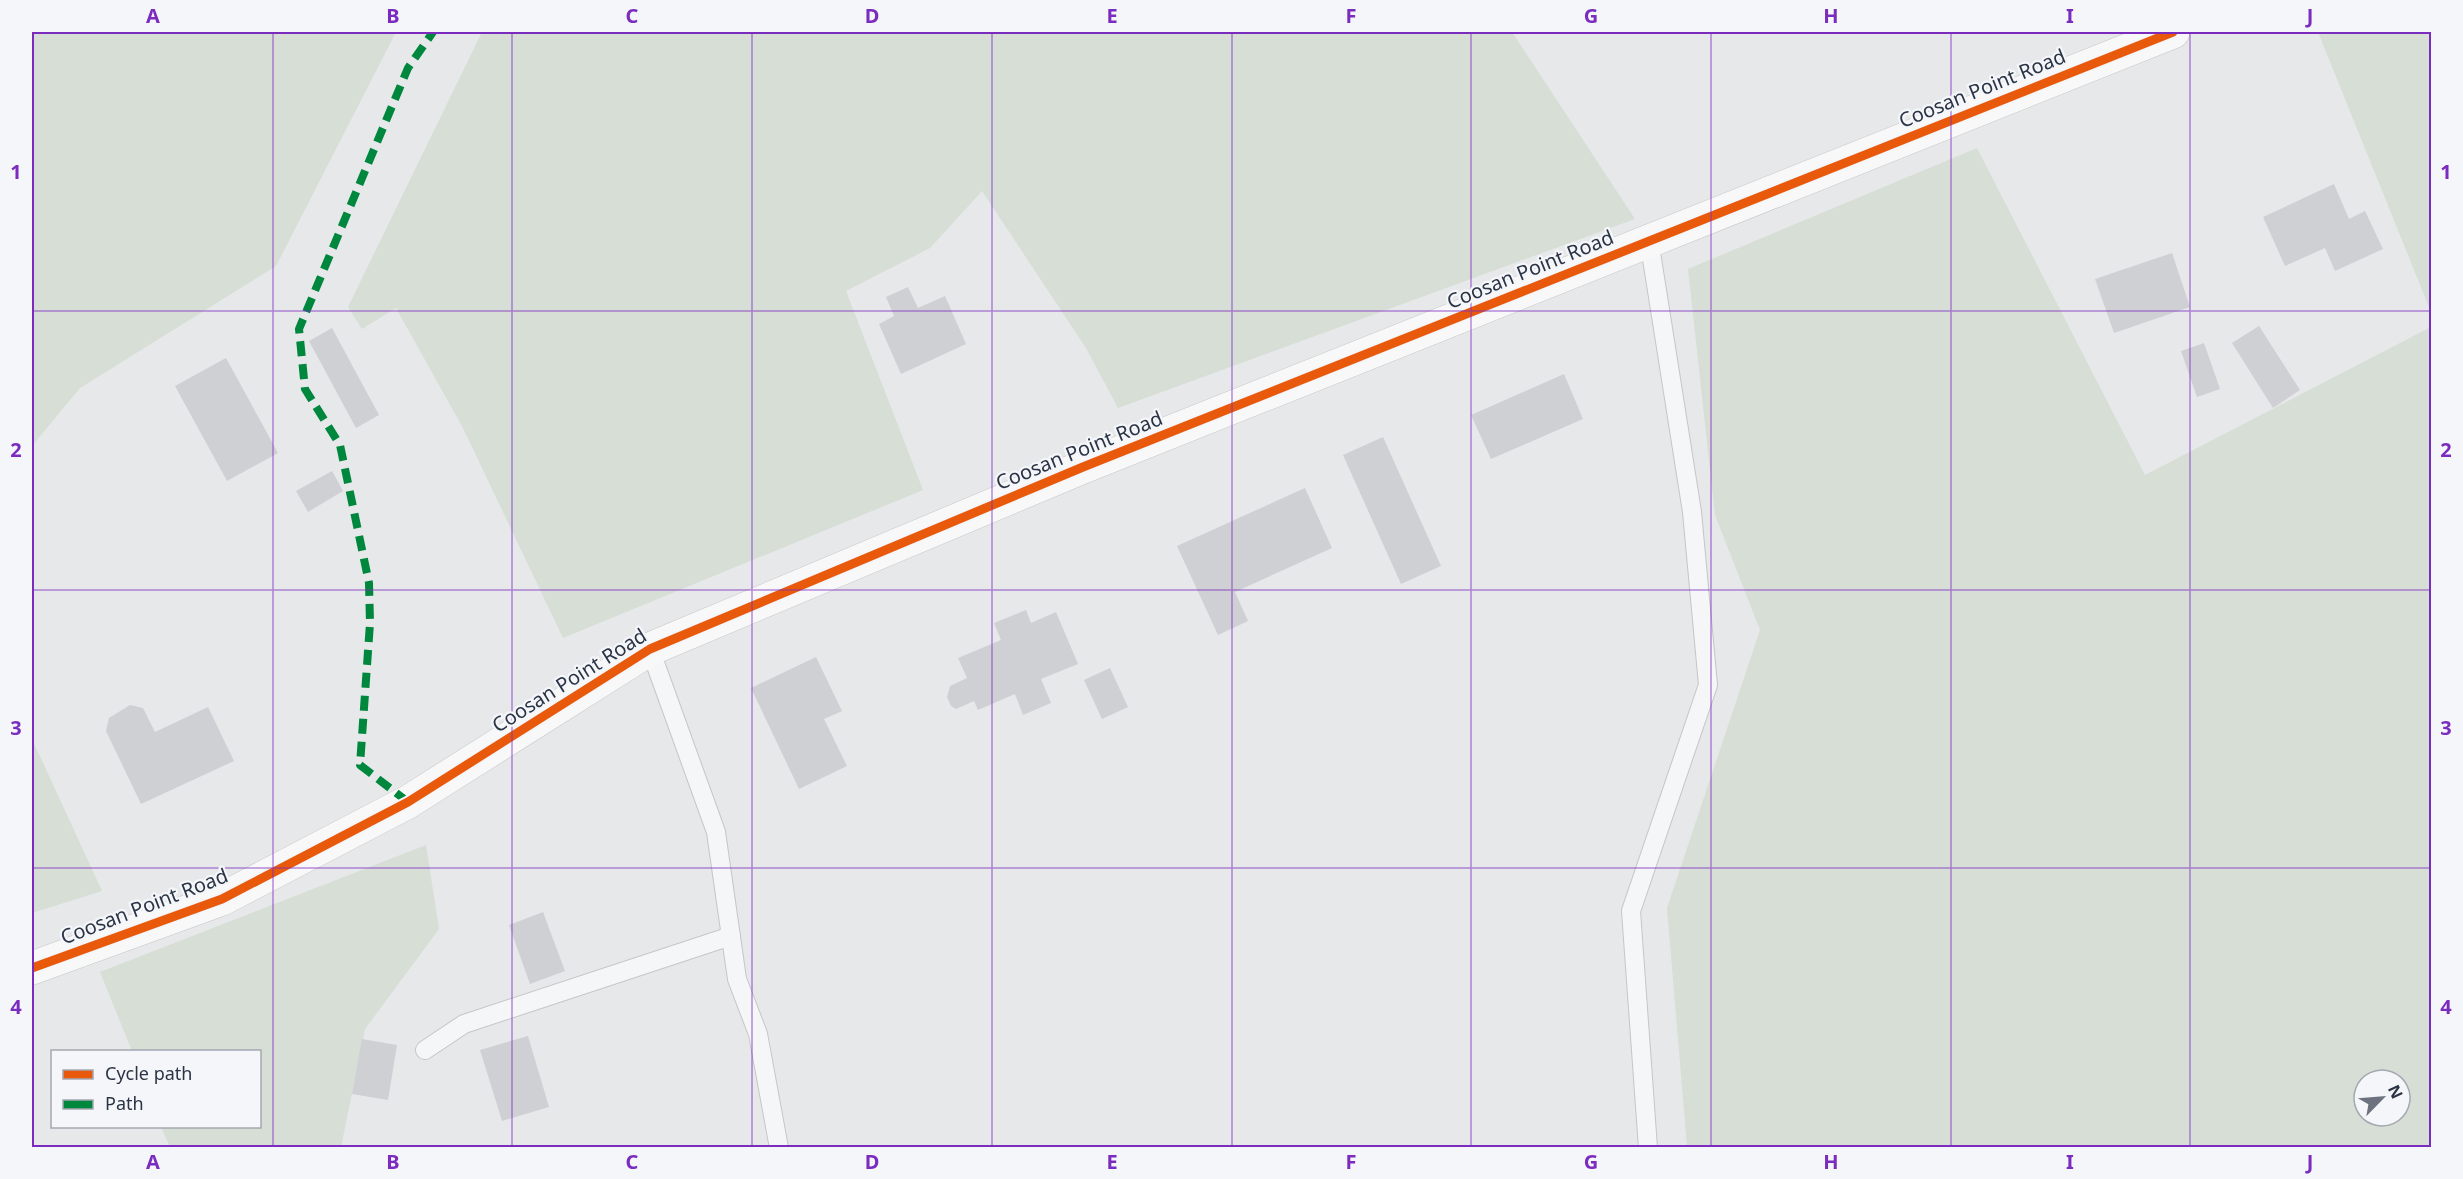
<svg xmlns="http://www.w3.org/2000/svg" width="2463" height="1179" font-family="'Noto Sans',sans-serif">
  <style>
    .green { fill: #d6ded6; fill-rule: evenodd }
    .building { fill: #ced0d3 }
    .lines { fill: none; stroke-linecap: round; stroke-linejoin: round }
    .lane-casing { stroke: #c4c6c8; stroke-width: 20 }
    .secondary-casing { stroke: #c4c6c8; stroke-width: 34 }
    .lane { stroke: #f5f6f7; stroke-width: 18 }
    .secondary { stroke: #f8f8f8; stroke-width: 33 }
    .quiet { stroke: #00873e; stroke-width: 8; stroke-dasharray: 15 8; stroke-linecap: butt }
    .cycleway-casing { stroke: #f4f6f9; stroke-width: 13 }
    .cycleway { stroke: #e8590c; stroke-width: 9 }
    .grid { fill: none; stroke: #7b2cbf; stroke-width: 1.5; stroke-opacity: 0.55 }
    .labels { text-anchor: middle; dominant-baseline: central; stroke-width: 4.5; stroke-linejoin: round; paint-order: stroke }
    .street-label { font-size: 20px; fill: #2b3445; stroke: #f4f6f9 }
    .neatline { fill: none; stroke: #7b2cbf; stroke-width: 2 }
    .grid-label { font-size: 20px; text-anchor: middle; font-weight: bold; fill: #7b2cbf }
  </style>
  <rect width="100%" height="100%" fill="#e6e8ea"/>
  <g class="green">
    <path d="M32,32H396L276,266L80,388L32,446Z"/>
    <path d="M482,32H1512L1635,219L1118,408L1086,348L982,191L930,248L846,291L923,490L563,638L463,428L396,308L362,329L348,307Z"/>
    <path d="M2318,32H2431V312Z"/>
    <path d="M1977,148L2145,475L2431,327V1147H1687L1667,908L1760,630L1715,515L1688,269ZM2364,1080H2400V1116H2364Z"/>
    <path d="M32,739L102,891L32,913Z"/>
    <path d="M426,845L439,929L365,1029L341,1147H170L161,1127L260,1126V1052L132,1051L100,972Z"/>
  </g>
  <g class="building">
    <path d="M2334,184L2349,219L2365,211L2383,249L2335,271L2325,248L2285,266L2263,217Z"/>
    <path d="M2172,253L2190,307L2114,333L2095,279Z"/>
    <path d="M908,287L918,308L945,296L966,344L901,374L879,324L894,316L886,297Z"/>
    <path d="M2259,326L2300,390L2273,408L2232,343Z"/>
    <path d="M332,328L379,415L356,428L309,341Z"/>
    <path d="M2204,343L2220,389L2197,397L2181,351Z"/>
    <path d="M226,358L278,453L227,481L175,386Z"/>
    <path d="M1564,374L1583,419L1491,459L1471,415Z"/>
    <path d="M1383,437L1441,566L1401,584L1343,455Z"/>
    <path d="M332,471L343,491L308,512L296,491Z"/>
    <path d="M1305,488L1332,548L1235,592L1248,621L1218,635L1177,546Z"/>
    <path d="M1026,610L1031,623L1056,612L1078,664L1041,679L1051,703L1023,715L1015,694L978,710L974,701L956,709L951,706L947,697L950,686L967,678L958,658L1001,640L994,623Z"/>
    <path d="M816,657L842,711L824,719L847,766L799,789L751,688Z"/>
    <path d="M1110,668L1128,707L1102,719L1084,680Z"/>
    <path d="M130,705L143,708L155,732L208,707L234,761L141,804L106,731L109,718Z"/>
    <path d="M543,912L565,971L530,984L509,925Z"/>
    <path d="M528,1036L549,1107L502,1121L480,1050Z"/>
    <path d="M362,1039L397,1045L388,1100L352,1094Z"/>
  </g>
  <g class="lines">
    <defs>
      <g id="lane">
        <path d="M650,649L716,832L737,979L758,1034L779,1148"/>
        <path d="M425,1050L464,1024L731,936"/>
        <path d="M1648,1148L1631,911L1708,685L1692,512L1649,240"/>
      </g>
      <path id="secondary" d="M32,968L222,899L408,802L650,649L1083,467L2173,32"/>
    </defs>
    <use href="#lane" class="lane-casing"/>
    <use href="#secondary" class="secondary-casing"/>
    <use href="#lane" class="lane"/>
    <use href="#secondary" class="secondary"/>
    <path class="quiet" d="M408,802L360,765L370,623L369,583L340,445L305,389L299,329L408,68L433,32"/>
    <defs>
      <path id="cycleway" d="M32,968L222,899L408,802L650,649L1083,467L2173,32"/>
    </defs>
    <use href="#cycleway" class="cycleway-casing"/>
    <use href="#cycleway" class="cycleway"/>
  </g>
  <path class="grid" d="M273,32V1148M512,32V1148M752,32V1148M992,32V1148M1232,32V1148M1471,32V1148M1711,32V1148M1951,32V1148M2190,32V1148M32,311H2432M32,590H2432M32,868H2432"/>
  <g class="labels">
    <g class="street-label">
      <text transform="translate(1982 88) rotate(-22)">Coosan Point Road</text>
      <text transform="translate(1530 269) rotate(-22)">Coosan Point Road</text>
      <text transform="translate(1079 450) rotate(-22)">Coosan Point Road</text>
      <text transform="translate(569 680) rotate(-32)">Coosan Point Road</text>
      <text transform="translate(144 906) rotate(-21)">Coosan Point Road</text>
    </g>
  </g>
  <rect width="2463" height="1179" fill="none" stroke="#f4f6f9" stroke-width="66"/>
  <rect x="51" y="1050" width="210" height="78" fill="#f4f6f9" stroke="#a4a8b1" stroke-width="1.5"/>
  <rect x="63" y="1070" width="30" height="9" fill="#e8590c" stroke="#a4a8b1" stroke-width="1.5"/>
  <text x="105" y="1080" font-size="18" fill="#2b3445">Cycle path</text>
  <rect x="63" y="1100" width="30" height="9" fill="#00873e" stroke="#a4a8b1" stroke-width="1.5"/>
  <text x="105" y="1110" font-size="18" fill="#2b3445">Path</text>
  <g transform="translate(2382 1098) rotate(65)"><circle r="28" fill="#f4f6f9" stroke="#a4a8b1" stroke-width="1.5"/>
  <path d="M0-4.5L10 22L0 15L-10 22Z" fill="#6c737f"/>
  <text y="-9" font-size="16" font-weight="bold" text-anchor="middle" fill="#2b3445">N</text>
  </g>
  <rect x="33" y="33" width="2397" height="1113" class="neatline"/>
  <g class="grid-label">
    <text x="153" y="23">A</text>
    <text x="393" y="23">B</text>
    <text x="632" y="23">C</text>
    <text x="872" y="23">D</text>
    <text x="1112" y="23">E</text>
    <text x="1351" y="23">F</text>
    <text x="1591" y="23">G</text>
    <text x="1831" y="23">H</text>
    <text x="2070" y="23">I</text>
    <text x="2310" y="23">J</text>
    <text x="16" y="179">1</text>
    <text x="2446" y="179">1</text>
    <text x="16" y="457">2</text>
    <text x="2446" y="457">2</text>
    <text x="16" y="735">3</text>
    <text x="2446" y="735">3</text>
    <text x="16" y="1014">4</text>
    <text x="2446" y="1014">4</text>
    <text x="153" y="1169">A</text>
    <text x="393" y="1169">B</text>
    <text x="632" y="1169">C</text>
    <text x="872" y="1169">D</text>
    <text x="1112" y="1169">E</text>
    <text x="1351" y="1169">F</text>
    <text x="1591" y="1169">G</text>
    <text x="1831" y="1169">H</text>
    <text x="2070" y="1169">I</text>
    <text x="2310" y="1169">J</text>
  </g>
</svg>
